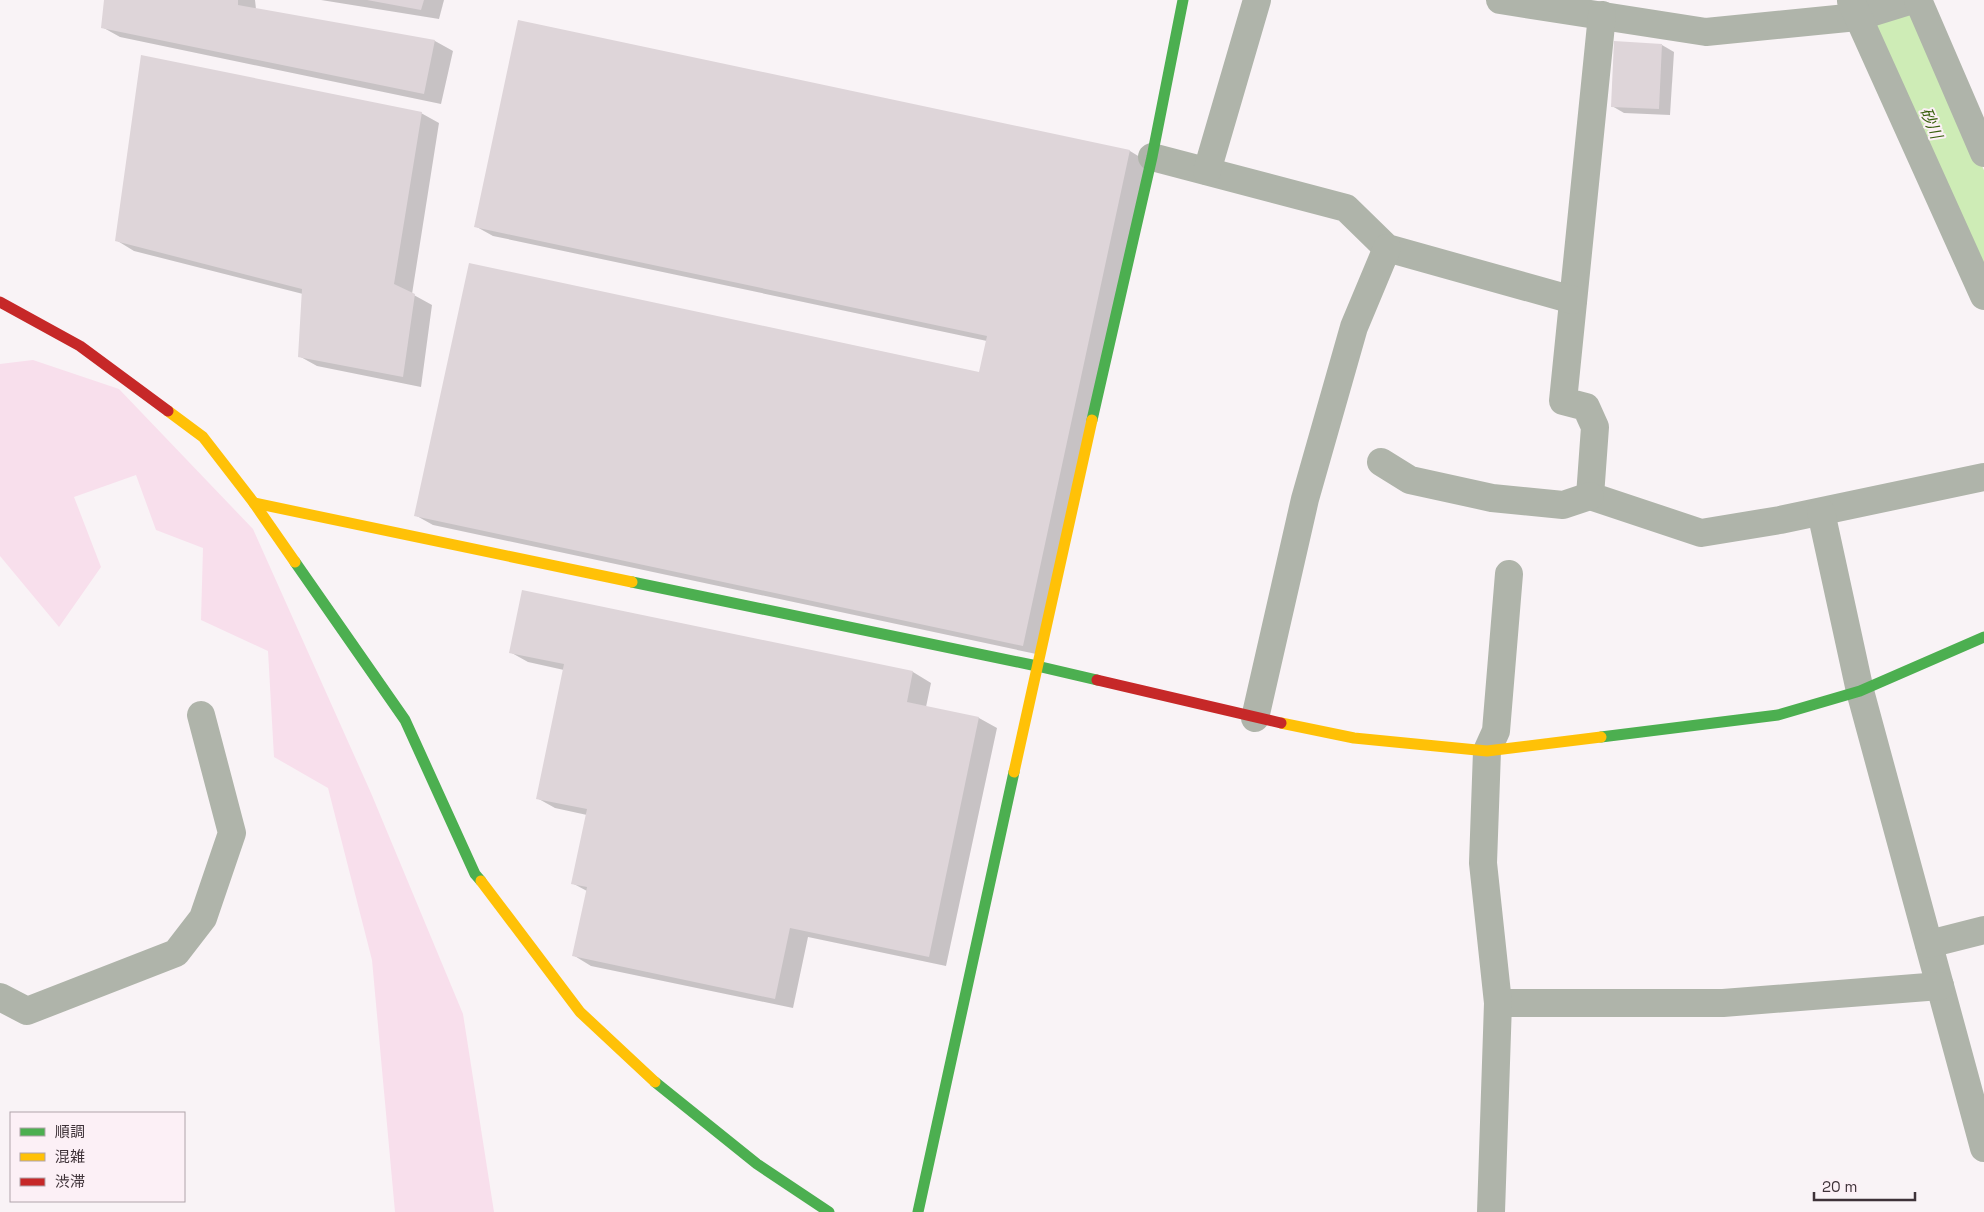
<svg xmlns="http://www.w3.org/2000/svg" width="1984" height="1212" font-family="'Space Grotesk','Noto Sans JP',sans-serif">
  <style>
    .green { fill: #f8dfec }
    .shadow { fill: #0003 }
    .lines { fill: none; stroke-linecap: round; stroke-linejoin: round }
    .river { stroke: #ceecb6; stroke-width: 60 }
    .building { fill: #ded5d9 }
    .street { stroke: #afb4aa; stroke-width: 28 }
    .fast { stroke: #4caf50; stroke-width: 11 }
    .slow { stroke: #ffc107; stroke-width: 11 }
    .jam { stroke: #c62828; stroke-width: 11 }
    .labels { text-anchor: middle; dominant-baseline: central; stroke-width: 4; stroke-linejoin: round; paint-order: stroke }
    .water-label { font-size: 16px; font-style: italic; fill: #385f0d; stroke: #fcf0f6 }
  </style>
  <rect width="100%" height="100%" fill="#f9f3f6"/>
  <path class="green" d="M33,360L119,389L253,529L371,793L463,1014L494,1212H395L372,960L328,788L274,757L268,651L201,620L203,548L156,530L136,475L74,497L101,567L59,627L0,556V364Z"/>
  <g class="shadow">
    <path d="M106,0H255L256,9L435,41L453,51L441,104L120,37L102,27Z"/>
    <path d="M321,0H444L439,19Z"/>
    <path d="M519,21L1130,151L1148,162L1041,655L433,525L415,515L980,373L987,341L493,236L475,226Z"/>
    <path d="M1662,45L1674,52L1670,115L1624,113L1612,106Z"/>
    <path d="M421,113L439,123L412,294L432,305L421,387L317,366L299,356L303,294L134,251L116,240Z"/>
    <path d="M523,591L913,672L931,683L926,707L979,718L997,728L946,966L808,937L793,1008L591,966L573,955L587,891L572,883L587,815L555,808L537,798L564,670L528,662L510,652Z"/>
  </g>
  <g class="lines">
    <path class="river" d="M1878,0L1984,246"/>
  </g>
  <g class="building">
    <path d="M104,0H238V5L435,40L424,94L101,28Z"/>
    <path d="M367,0H424L421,10Z"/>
    <path d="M518,20L1130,150L1023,646L414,516L469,263L979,372L987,336L474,227Z"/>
    <path d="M1614,41L1662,44L1659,109L1611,107Z"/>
    <path d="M141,55L422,112L394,284L415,294L403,377L298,357L302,289L115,241Z"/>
    <path d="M522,590L913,671L907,702L979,717L929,957L790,928L775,999L572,956L587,887L571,884L587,809L536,799L564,664L509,653Z"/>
  </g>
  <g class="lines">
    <g class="street">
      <path d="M1500,0L1706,32L1857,17L1912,0"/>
      <path d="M1918,0L1984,153"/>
      <path d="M1851,1L1984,296"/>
      <path d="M1602,15L1563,401L1586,407L1595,427L1590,496L1701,533L1780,520L1984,477"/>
      <path d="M1152,157L1346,208L1387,248L1573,300"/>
      <path d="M1207,171L1257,0"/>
      <path d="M1381,462L1410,480L1492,498L1563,505L1590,496"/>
      <path d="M1821,512L1860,691L1984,1148"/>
      <path d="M1255,718L1305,499L1354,327L1387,248"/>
      <path d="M1929,944L1984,930"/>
      <path d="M0,997L27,1011L176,953L203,918L232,833L201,715"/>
      <path d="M1498,1003H1723L1940,986"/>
      <path d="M1491,1212L1498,1003L1483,863L1487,751L1496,731L1509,574"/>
    </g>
    <g class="fast">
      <path d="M1092,420L1152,157L1183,0"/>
      <path d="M295,562L405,720L475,874L481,881"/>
      <path d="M632,582L1037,666L1097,680"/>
      <path d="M1601,737L1778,715L1860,691L1984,637"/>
      <path d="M655,1082L757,1164L829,1212"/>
      <path d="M918,1212L1014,772"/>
    </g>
    <g class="slow">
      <path d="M168,411L203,437L254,503L295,562"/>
      <path d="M254,503L632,582"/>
      <path d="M1281,723L1354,738L1487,751L1601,737"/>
      <path d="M1014,772L1092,420"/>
      <path d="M481,881L580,1012L655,1082"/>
    </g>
    <g class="jam">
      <path d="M0,302L80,346L168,411"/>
      <path d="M1097,680L1281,723"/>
    </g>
  </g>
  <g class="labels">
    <g class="water-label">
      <text transform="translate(1931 123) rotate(67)">砂川</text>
    </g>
  </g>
  <rect x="10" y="1112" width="175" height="90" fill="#fcf0f6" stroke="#b0a4aa"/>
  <rect x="20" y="1128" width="25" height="8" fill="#4caf50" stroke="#b0a4aa"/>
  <text x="55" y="1137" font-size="15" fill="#3e3238">順調</text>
  <rect x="20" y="1153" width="25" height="8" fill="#ffc107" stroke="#b0a4aa"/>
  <text x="55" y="1162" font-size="15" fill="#3e3238">混雑</text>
  <rect x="20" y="1178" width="25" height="8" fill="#c62828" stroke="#b0a4aa"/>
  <text x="55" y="1187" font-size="15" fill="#3e3238">渋滞</text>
  <path d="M1814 1192v8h101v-8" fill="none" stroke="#3e3238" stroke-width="2.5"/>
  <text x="1822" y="1192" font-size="15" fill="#3e3238" stroke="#fcf0f6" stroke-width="4" paint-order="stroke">20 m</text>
</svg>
